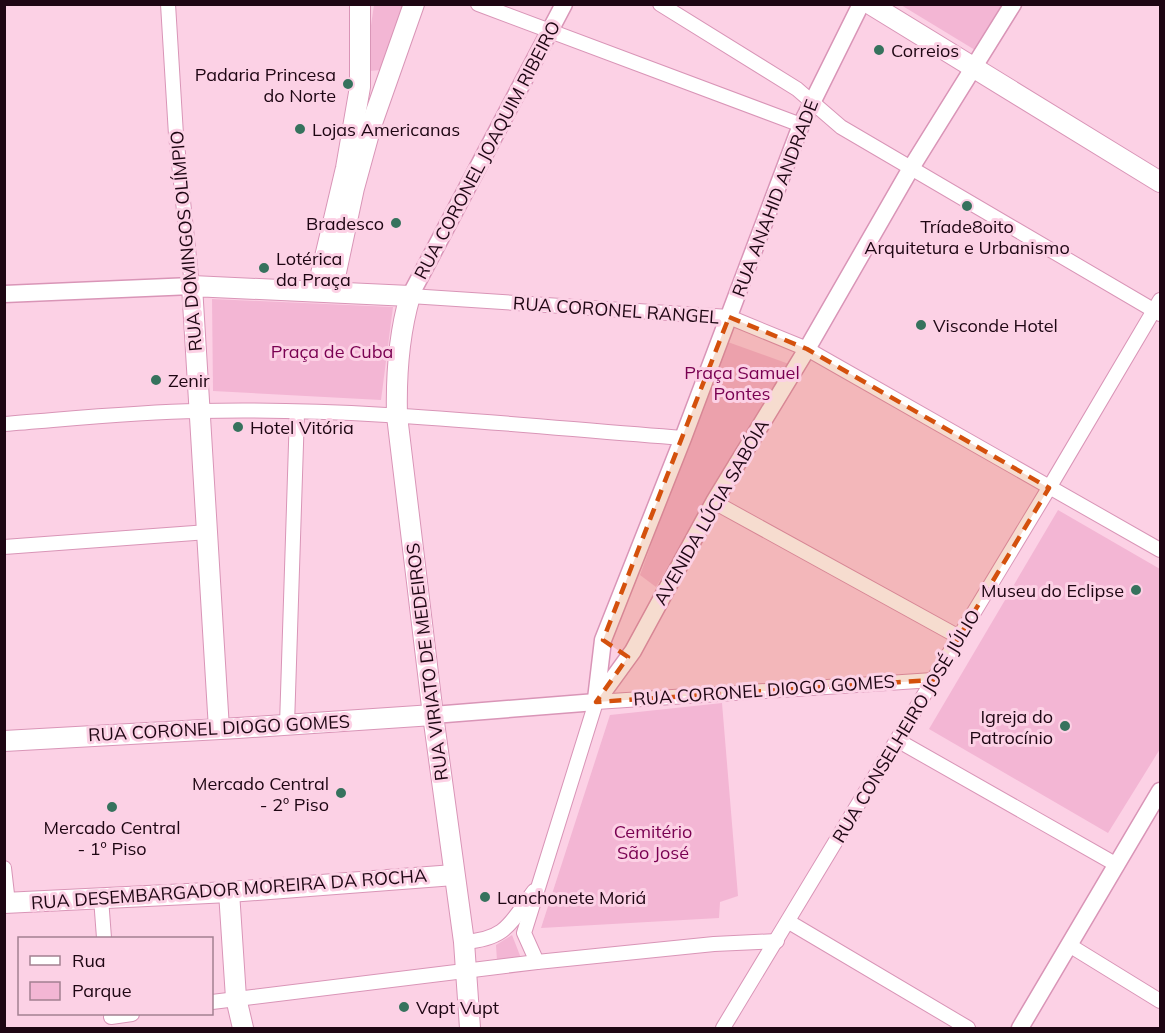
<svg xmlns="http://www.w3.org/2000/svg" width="1165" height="1033" font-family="Mulish,sans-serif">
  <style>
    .green { fill: #f3b6d4 }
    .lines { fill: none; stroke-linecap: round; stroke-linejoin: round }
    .minor-casing { stroke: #d995b7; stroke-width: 16 }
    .tertiary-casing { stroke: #d995b7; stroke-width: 19 }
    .secondary-casing { stroke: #d995b7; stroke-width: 22 }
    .minor { stroke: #fff; stroke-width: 14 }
    .tertiary { stroke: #fff; stroke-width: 16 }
    .secondary { stroke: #fff; stroke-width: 20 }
    .marked { fill: #d4510d; fill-opacity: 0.2; stroke: #d4510d; stroke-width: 4.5; stroke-dasharray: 12 8; stroke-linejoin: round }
    .poi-dot { fill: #36725d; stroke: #fcd1e5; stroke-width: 2 }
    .labels { text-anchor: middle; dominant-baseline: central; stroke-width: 6; stroke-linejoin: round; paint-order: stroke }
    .poi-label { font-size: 18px; fill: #1e0613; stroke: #fcd1e5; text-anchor: start }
    .street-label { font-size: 18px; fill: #1e0613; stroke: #fcd1e5 }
    .park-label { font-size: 18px; fill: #790051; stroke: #fcd1e5 }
  </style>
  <rect width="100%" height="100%" fill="#fcd1e5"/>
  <g class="green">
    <path d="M374,5H406L381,70L369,71L370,32Z"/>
    <path d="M901,5H1003L975,50Z"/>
    <path d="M212,299L393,307L381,400L213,391Z"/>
    <path d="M725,341L789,364L656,587L640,575Z"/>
    <path d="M1058,510L1160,569V749L1108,833L929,729Z"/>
    <path d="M722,703L738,896L720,902L719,918L541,928L610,715Z"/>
    <path d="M512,935L521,958L497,961L496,945Z"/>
  </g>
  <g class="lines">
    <defs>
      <g id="minor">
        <path d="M168,4L176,135L192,286"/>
        <path d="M478,4L801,125"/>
        <path d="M660,4L797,89L841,127L1160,314"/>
        <path d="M410,296L729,317L807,349L1160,550"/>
        <path d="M4,424C69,419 134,412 199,411C360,407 523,426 683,438"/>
        <path d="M714,502L959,637"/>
        <path d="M4,547L208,532"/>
        <path d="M287,725L297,413"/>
        <path d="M897,740L1117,865"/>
        <path d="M4,868L8,903"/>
        <path d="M101,898L104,938"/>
        <path d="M789,922L968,1028"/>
        <path d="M464,942C507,939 510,923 534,891"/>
        <path d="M1069,945L1160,1001"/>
        <path d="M537,962L524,933L596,702L933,680"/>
        <path d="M212,1002L537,962L714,944L777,941"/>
        <path d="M111,1017L132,1014"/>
        <path d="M723,1028L1049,488L1160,300"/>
      </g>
      <g id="tertiary">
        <path d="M4,294L192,286"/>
        <path d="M410,296L564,4"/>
        <path d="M596,699L603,640L683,438L801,125L861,4"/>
        <path d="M596,702L633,651L714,502L807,349L911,168L1013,4"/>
        <path d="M433,715L596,702"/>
        <path d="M1020,1028L1160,791"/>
      </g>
      <g id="secondary">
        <path d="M870,4L1160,182"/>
        <path d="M317,291L346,168L360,87V4"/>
        <path d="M332,291L354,188L371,126L414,4"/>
        <path d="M219,729L192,286L410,296C399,334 396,377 397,416L433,715L464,942L470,1028"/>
        <path d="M4,741L238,728L433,715"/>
        <path d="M229,892L236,998L243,1028"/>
        <path d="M4,903L229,892L454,875"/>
      </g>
    </defs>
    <use href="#minor" class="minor-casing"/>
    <use href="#tertiary" class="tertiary-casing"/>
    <use href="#secondary" class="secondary-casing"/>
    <use href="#minor" class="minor"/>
    <use href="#tertiary" class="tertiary"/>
    <use href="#secondary" class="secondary"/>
  </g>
  <path class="marked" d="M729,317L807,349L1049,488L933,680L596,702L628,657L603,640Z"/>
  <g class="poi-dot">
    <circle cx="879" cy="50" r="6"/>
    <circle cx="348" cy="84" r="6"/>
    <circle cx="300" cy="129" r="6"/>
    <circle cx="967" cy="206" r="6"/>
    <circle cx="396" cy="223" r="6"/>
    <circle cx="264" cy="268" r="6"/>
    <circle cx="921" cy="325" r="6"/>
    <circle cx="156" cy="380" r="6"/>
    <circle cx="238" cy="427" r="6"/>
    <circle cx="1136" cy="590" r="6"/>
    <circle cx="1065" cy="726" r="6"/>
    <circle cx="341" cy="793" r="6"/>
    <circle cx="112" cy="807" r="6"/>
    <circle cx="485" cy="897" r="6"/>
    <circle cx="404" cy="1007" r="6"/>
  </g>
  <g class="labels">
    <g class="poi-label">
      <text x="891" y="50">Correios</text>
      <text x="336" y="74" text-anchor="end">Padaria Princesa<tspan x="336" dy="21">do Norte</tspan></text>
      <text x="312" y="129">Lojas Americanas</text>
      <text x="384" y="223" text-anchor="end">Bradesco</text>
      <text x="967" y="226" text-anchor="middle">Tríade8oito<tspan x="967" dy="21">Arquitetura e Urbanismo</tspan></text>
      <text x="276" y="258">Lotérica<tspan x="276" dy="21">da Praça</tspan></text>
      <text x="933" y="325">Visconde Hotel</text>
      <text x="168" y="380">Zenir</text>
      <text x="250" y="427">Hotel Vitória</text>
      <text x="1124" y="590" text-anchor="end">Museu do Eclipse</text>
      <text x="1053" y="716" text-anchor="end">Igreja do<tspan x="1053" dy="21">Patrocínio</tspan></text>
      <text x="329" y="783" text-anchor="end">Mercado Central<tspan x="329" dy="21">- 2º Piso</tspan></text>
      <text x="112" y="827" text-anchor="middle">Mercado Central<tspan x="112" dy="21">- 1º Piso</tspan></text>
      <text x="497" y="897">Lanchonete Moriá</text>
      <text x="416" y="1007">Vapt Vupt</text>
    </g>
    <g class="street-label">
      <text transform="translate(487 150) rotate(-62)">RUA CORONEL JOAQUIM RIBEIRO</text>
      <text transform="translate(775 198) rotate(-69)">RUA ANAHID ANDRADE</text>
      <text transform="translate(186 241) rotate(-95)">RUA DOMINGOS OLÍMPIO</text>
      <text transform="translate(616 310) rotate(4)">RUA CORONEL RANGEL</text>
      <text transform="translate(711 512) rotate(-60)">AVENIDA LÚCIA SABÓIA</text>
      <text transform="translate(427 662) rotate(-97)">RUA VIRIATO DE MEDEIROS</text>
      <text transform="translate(764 690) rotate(-4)">RUA CORONEL DIOGO GOMES</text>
      <text transform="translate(906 726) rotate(-59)">RUA CONSELHEIRO JOSÉ JÚLIO</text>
      <text transform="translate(219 728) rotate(-3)">RUA CORONEL DIOGO GOMES</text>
      <text transform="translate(229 889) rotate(-4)">RUA DESEMBARGADOR MOREIRA DA ROCHA</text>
    </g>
    <g class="park-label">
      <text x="332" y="351">Praça de Cuba</text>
      <text x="742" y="372">Praça Samuel<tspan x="742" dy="21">Pontes</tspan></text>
      <text x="653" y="831">Cemitério<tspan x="653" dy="21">São José</tspan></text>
    </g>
  </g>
  <rect width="1165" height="1033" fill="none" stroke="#1e0613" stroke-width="12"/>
  <rect x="18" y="937" width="195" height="78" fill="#fcd1e5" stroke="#a38091" stroke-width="1.5"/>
  <rect x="30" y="956" width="30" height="9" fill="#ffffff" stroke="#a38091" stroke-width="1.5"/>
  <text x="72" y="967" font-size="18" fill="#1e0613">Rua</text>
  <rect x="30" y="982" width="30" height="18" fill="#f3b6d4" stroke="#a38091" stroke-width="1.5"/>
  <text x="72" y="997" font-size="18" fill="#1e0613">Parque</text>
</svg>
